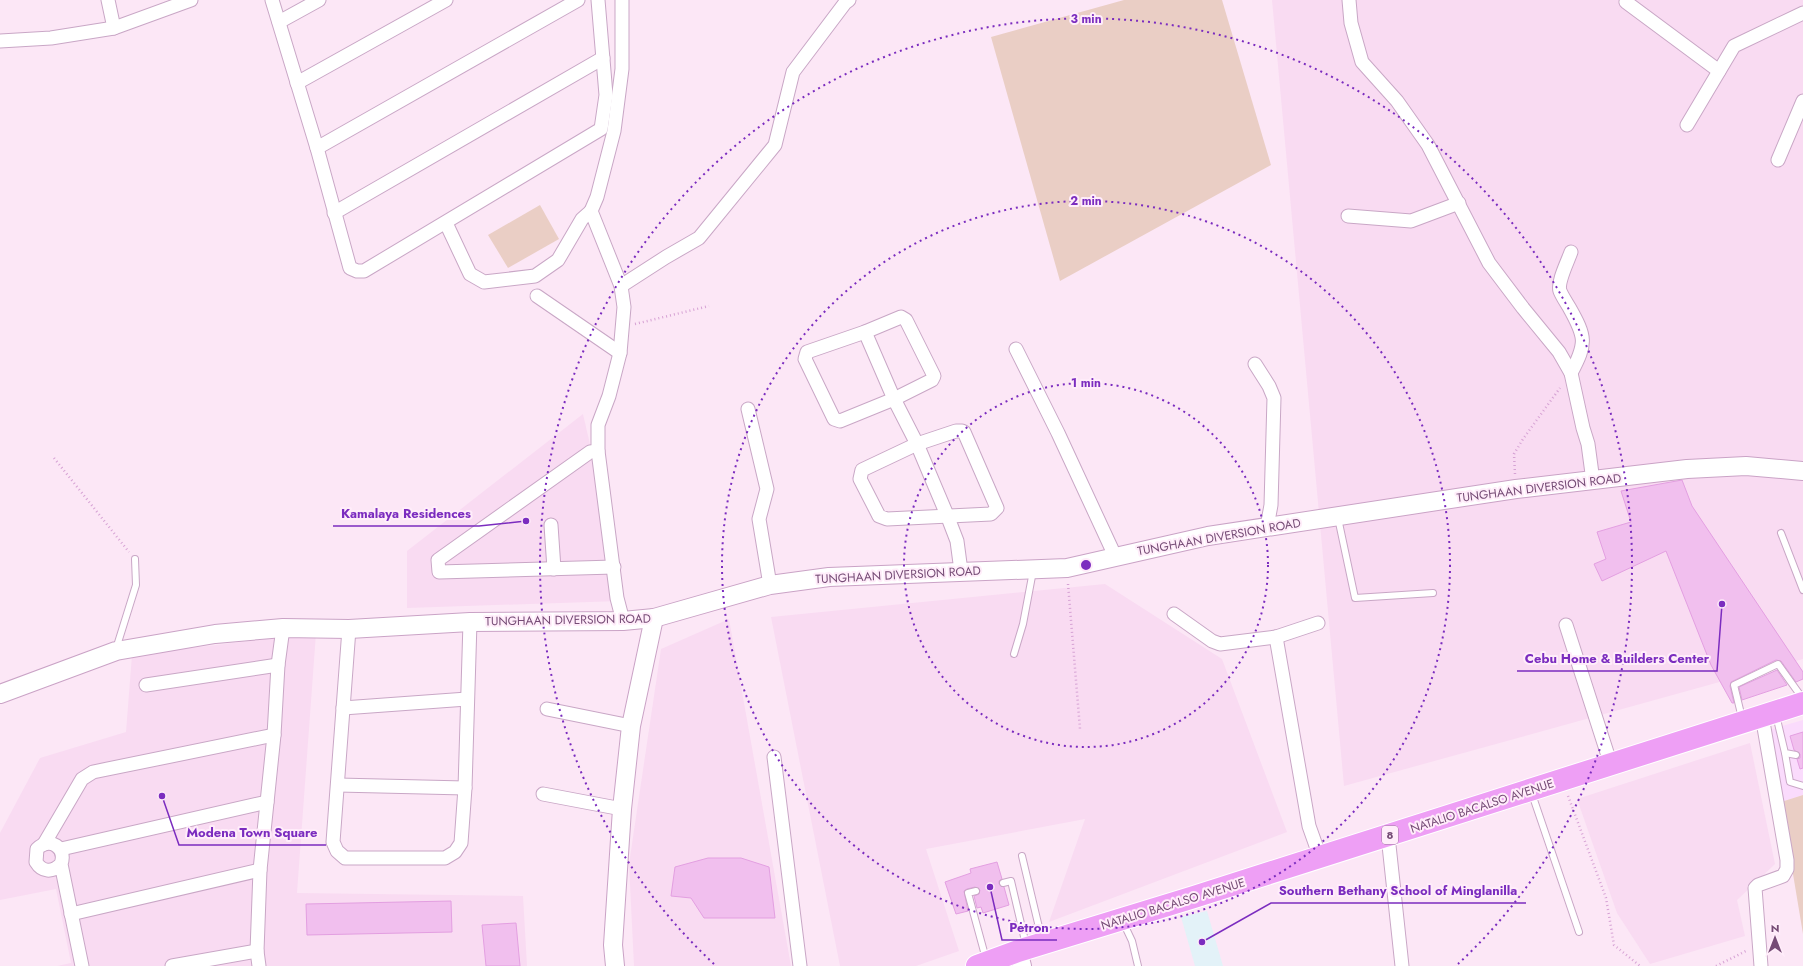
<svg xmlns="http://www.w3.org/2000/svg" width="1803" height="966" font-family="Jost,sans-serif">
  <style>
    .residential { fill: #f9dbf2 }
    .commercial { fill: #fadbfc }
    .education { fill: #e3f2f8 }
    .green { fill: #eacec5 }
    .building { fill: #f1bfee; stroke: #e39fe1 }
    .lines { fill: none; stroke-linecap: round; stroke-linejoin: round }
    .lane-casing { stroke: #c9a7c6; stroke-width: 8 }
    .street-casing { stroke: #c9a7c6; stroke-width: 15 }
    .secondary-casing { stroke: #caa3c6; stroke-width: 20 }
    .highway-casing { stroke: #fff; stroke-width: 24 }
    .path { stroke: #d6a2d4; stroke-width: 2.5; stroke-dasharray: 1 3; stroke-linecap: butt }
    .lane { stroke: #fff; stroke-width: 6 }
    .street { stroke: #fff; stroke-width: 13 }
    .secondary { stroke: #fff; stroke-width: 18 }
    .highway { stroke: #ee9ff5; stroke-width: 22 }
    .ring { fill: none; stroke: #7b2cbf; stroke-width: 2; stroke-dasharray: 2 4 }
    .labels { text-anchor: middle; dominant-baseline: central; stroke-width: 4; stroke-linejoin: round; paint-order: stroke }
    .shield { fill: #ffedfa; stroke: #9e7c9d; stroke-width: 1 }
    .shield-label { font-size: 11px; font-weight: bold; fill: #754b75 }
    .street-label { font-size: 12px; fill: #754b75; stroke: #ffedfa }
    .centre { fill: #7b2cbf; stroke: #ffedfa; stroke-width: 2 }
    .ring-label { font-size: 12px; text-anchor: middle; font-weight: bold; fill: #7b2cbf; stroke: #ffedfa; stroke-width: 4; stroke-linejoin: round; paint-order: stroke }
    .leader { fill: none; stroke: #7b2cbf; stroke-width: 1.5 }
    .callout-dot { fill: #7b2cbf; stroke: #ffedfa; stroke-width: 1.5 }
    .callout-label { font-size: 13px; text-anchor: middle; font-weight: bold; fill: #7b2cbf; stroke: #ffedfa; stroke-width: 4; stroke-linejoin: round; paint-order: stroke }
  </style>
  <rect width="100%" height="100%" fill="#fce7f6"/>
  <g class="residential">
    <path d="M1272,0H1803V659L1344,786Z"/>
    <path d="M583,414L601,492L620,601L407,608V551Z"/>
    <path d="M1105,584L1222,659L1287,832L1049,922L1085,819L926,849L959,951L916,966H840L771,617Z"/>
    <path d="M729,619L791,966H634L629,864L661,649Z"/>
    <path d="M316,633L297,893L523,896L527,966H57L71,963L56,889L0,900V833L40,758L126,732L132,655Z"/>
    <path d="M1750,743L1775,864L1737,900L1745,936L1650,964L1617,913L1577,799Z"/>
  </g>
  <path class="commercial" d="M1803,720V795L1781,802L1769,730Z"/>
  <path class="education" d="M1207,911L1223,966H1195L1181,917Z"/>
  <g class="green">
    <path d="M1124,0H1222L1271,165L1060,281L991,37Z"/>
    <path d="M540,205L559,239L508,268L488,235Z"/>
    <path d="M1803,795V934L1781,802Z"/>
  </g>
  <g class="building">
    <path d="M1682,480L1692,506L1803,672V679L1796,682L1781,661L1776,660L1731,682L1730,686L1734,703H1732L1711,665L1666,551L1602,581L1594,564L1606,559L1597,532L1631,522L1621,491Z"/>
    <path d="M1777,670L1787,685L1742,700L1739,687Z"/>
    <path d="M1803,732V768L1800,769L1797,759L1800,758V754L1794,750L1790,736Z"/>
    <path d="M708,858H741L769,867L775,918H704L691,898L671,896L675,867Z"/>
    <path d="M997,862L1002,879L999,881V884L1004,887L1009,905L983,913L981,907L977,908L974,896L979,894L980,890L975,887L967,889L964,891L968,911L956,914L945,882L971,873L970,869Z"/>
    <path d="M451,901L452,932L307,935L306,904Z"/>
    <path d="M516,923L520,966H486L482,925Z"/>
  </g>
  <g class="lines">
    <defs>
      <g id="lane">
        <path d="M1338,518L1355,598L1433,593"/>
        <path d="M1781,533L1803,590"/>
        <path d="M116,649L136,585L135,559"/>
        <path d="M1014,654L1023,624L1033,571"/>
        <path d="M1776,715L1785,753L1796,755"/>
        <path d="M1742,718L1734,685L1778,664L1803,699"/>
        <path d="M1785,753L1790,782L1803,786"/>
        <path d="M1532,794L1579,932"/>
        <path d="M1022,856L1042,940"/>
        <path d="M1003,883L1011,881L1026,945"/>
        <path d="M976,891L968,893L986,959"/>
        <path d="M1123,922L1132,941L1138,966"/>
      </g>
      <g id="street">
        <path d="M108,0L114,28"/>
        <path d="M272,0L317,148L350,268L357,271H364L601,129L606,95L598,0"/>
        <path d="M622,0V69L614,131L597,197L591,211L621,286L624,307L620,353L609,396L598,425V451L617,598L623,621"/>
        <path d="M1349,0L1351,23L1362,62L1397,101L1428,145L1489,263L1523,308L1559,352L1571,373L1583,428L1588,444L1593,481"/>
        <path d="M1627,0L1626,2L1719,71"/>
        <path d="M279,22L319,0"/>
        <path d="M0,41L51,38L114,28L191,0"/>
        <path d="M297,83L446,0"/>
        <path d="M1687,125L1734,46L1803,13"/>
        <path d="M317,148L578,0"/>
        <path d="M1778,160L1803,101"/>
        <path d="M334,213L603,58"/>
        <path d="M1348,216L1411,221L1459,203"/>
        <path d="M446,223L470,274L484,282L535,276L558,260L582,219L591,211"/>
        <path d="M1571,252C1568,261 1557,282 1560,291C1562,296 1566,302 1569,307C1586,337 1587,343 1571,373"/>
        <path d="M621,286L666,257L699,238L775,145L793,72L845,3L849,0"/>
        <path d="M537,296L620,353"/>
        <path d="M901,317L906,320L934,376L932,380L894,399L840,421L834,419L805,359L807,352L865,332Z"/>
        <path d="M865,332L894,399L917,444L947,515L957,541L961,571"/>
        <path d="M1016,349L1058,433L1115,556"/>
        <path d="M1255,364L1269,386L1274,398L1271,505L1267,527"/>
        <path d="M748,409L767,489L759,519L770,585"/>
        <path d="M956,431H962L964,432L997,508L991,514L887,519L879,516L860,479L862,470L917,444Z"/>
        <path d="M598,451L590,452L438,560L439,572L614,567"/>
        <path d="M551,525L554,569"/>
        <path d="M1174,614L1212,641L1220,644L1276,637L1318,623"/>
        <path d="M1566,625L1611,765"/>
        <path d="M349,629L333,842L337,851L345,858H445L455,852L461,843L465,788L470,622"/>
        <path d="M1276,637L1309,826L1320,857"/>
        <path d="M146,685L278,665"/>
        <path d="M343,708L467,699"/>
        <path d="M547,709L631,726"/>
        <path d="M774,757L800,966"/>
        <path d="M338,785L465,788"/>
        <path d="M543,794L622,809"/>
        <path d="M1388,836L1402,966"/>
        <path d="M44,844L82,779L93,772L274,735"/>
        <path d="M61,849L267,802"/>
        <path d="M61,864C52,873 42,872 36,862L37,849C50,836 67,848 61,864L82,966"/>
        <path d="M71,914L260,870"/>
        <path d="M172,966L257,951"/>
        <path d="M259,966L257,951L260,870L274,735L278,665L283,628"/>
        <path d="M1761,966L1755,888L1758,885L1783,876L1787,869V860L1762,716"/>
      </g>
      <g id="secondary">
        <path d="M0,694L116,651L215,634L283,628L349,629L470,622L623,621L654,618L770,585L829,577L1067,568L1208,536L1516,489L1687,469L1746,466L1803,471"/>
        <path d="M1018,951L1022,966"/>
        <path d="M615,966L613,945L622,809L631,726L654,618"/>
      </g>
      <path id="highway" d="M977,966L1018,951L1194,897L1803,703"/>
    </defs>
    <use href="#lane" class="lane-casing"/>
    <use href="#street" class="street-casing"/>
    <use href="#secondary" class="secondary-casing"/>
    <use href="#highway" class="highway-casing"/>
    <g class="path">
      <path d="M635,324L709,306"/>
      <path d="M54,458L129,552"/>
      <path d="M1515,474L1514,454L1523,439L1560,388"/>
      <path d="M1068,584L1080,729"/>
      <path d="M1568,796L1606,898L1614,945L1640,966"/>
      <path d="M1716,966L1746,951"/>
    </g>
    <use href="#lane" class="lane"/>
    <use href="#street" class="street"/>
    <use href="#secondary" class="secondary"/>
    <use href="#highway" class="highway"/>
  </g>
  <g class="ring">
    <circle cx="1086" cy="565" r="182"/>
    <circle cx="1086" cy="565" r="364"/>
    <path d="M714 964A546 546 0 1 1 1458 964"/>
  </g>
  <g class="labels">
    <rect class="shield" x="1382" y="826" width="16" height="18" rx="3"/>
    <g class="shield-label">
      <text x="1390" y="835">8</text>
    </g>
    <g class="street-label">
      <text transform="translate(1539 488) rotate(-7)">TUNGHAAN DIVERSION ROAD</text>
      <text transform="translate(1219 537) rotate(-10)">TUNGHAAN DIVERSION ROAD</text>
      <text transform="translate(898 575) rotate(-3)">TUNGHAAN DIVERSION ROAD</text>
      <text transform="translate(568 620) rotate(-1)">TUNGHAAN DIVERSION ROAD</text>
      <text transform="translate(1482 806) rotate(-18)">NATALIO BACALSO AVENUE</text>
      <text transform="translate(1173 904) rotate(-17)">NATALIO BACALSO AVENUE</text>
    </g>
  </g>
  <circle cx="1086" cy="565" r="6" class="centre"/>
  <g class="ring-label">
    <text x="1086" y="23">3 min</text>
    <text x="1086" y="205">2 min</text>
    <text x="1086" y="387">1 min</text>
  </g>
  <path class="leader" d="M526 521L479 526H333M1722 604L1717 671H1517M162 796L179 845H326M1202 942L1271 903H1526M990 887L1002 940H1057"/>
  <g class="callout-dot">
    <circle cx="526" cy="521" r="4"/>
    <circle cx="1722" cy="604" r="4"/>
    <circle cx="162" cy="796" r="4"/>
    <circle cx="1202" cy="942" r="4"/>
    <circle cx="990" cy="887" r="4"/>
  </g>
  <g class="callout-label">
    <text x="406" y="518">Kamalaya Residences</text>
    <text x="1617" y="663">Cebu Home &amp; Builders Center</text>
    <text x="252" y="837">Modena Town Square</text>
    <text x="1398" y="895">Southern Bethany School of Minglanilla</text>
    <text x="1029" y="932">Petron</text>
  </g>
  <g transform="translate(1775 938)" stroke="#ffedfa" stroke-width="3" paint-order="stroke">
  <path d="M0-3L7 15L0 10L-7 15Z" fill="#754b75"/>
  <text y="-6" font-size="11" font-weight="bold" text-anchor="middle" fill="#754b75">N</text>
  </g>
</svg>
